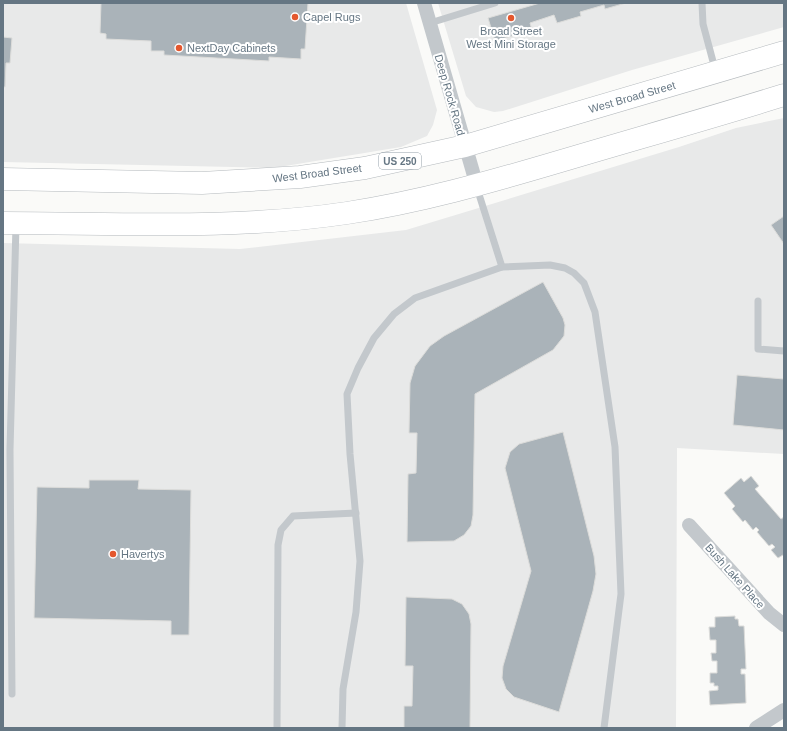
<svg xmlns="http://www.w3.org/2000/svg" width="787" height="731" font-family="Helvetica,sans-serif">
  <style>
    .built { fill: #e8e9e9 }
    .building { fill: #aab3b9; stroke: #dcdcda }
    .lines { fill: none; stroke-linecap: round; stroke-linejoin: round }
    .primary-casing { stroke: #b5babe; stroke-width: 23 }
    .lane { stroke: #c3c8cc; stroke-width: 7 }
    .street { stroke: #c3c8cc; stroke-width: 14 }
    .primary { stroke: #fff; stroke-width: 22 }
    .poi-dot { fill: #e4572e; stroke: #fff; stroke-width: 1.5 }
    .labels { text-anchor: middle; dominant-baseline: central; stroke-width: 4; stroke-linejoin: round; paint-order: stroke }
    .shield { fill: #fff; stroke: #939fa8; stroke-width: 1 }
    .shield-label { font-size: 10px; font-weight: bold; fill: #657683 }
    .poi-label { font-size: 11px; fill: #657683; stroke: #fff; text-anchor: start }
    .street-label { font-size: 11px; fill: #657683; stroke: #fff }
  </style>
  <rect width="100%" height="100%" fill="#fafaf8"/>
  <g class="built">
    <path d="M3,3H406L437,110L433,125L427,136L401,147L273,168L3,162Z"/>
    <path d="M438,3H784V27L632,70L503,111L494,112L476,107L466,96Z"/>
    <path d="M784,118V454L677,448L676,728H3V243L240,249L406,230L679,147L736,128Z"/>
  </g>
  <g class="building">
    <path d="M101,3H308L305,49H301V59L269,57V61L164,55V51H151V41L106,39V34L100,33Z"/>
    <path d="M540,3H626L605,9L604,5L580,12L581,16L557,23L554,15L530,23L532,30L495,41L488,18Z"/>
    <path d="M3,37L12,38L10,63H6L5,87H3Z"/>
    <path d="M784,216V244L771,225Z"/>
    <path d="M543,282L563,318L565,325L564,336L553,350L475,394L473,515L471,526L464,535L454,541L407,542L408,474L416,473L417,433H409L410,383L415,366L430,346L444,336Z"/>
    <path d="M737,375L784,379V430L733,425Z"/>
    <path d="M563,432L594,556L596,574L593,591L559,712L514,697L506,689L502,678L503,666L531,571L505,468L510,452L519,444Z"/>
    <path d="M751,476L759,486L755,489L781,519L784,517V556L783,555L778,558L771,550L775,547L772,544L769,546L757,532L759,530L756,527L753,530L745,520L743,522L732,509L735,506L724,493L741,478L744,482Z"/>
    <path d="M89,480H139L138,489L191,490L189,635H171V621L34,618L37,487L89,488Z"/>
    <path d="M406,597L452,599L462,604L469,614L471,624L470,728H404V706H412L413,666H405Z"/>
    <path d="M735,616V619H738L739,626H744L746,669H741V674H745L746,703L710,705L709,691L718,690V686H714V683H710V673H717V661H712L711,653H716V640H710L709,627H715V617Z"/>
  </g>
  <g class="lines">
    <defs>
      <g id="primary">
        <path d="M3,179L202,183L300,177L365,168L465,146L784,52"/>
        <path d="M3,223C118,223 233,230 347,213C420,202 490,182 561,161C635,139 710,118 784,95"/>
      </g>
    </defs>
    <use href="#primary" class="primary-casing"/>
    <g class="lane">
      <path d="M702,3L703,24L715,69"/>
      <path d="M430,23L495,3"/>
      <path d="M477,188L502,267"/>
      <path d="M758,301V349L784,351"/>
      <path d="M12,694L10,450L16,225"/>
      <path d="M277,728L278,545L281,530L293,516L356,513"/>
      <path d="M342,728L343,689L356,612L360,561L350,454L347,394L358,368L374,338L394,314L415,298L502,267L550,265L565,268L574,273L584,283L595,312L615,447L621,594L604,728"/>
    </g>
    <g class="street">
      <path d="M424,3L477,186"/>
      <path d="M689,525L769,613L784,625"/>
      <path d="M756,728L784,710"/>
    </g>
    <use href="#primary" class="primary"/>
  </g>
  <g class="poi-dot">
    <circle cx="295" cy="17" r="4"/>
    <circle cx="511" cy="18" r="4"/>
    <circle cx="179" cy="48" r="4"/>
    <circle cx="113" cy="554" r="4"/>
  </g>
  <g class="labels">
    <rect class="shield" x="379" y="153" width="42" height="16" rx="3"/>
    <g class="shield-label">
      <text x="400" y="161">US 250</text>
    </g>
    <g class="poi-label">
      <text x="303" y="17">Capel Rugs</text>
      <text x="511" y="31" text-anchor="middle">Broad Street<tspan x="511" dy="13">West Mini Storage</tspan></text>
      <text x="187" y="48">NextDay Cabinets</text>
      <text x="121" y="554">Havertys</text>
    </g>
    <g class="street-label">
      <text transform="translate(450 95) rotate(74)">Deep Rock Road</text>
      <text transform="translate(632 97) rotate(-16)">West Broad Street</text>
      <text transform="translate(317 173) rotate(-7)">West Broad Street</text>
      <text transform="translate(735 576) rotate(48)">Bush Lake Place</text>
    </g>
  </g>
  <rect width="787" height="731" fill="none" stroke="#657683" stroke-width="8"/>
</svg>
